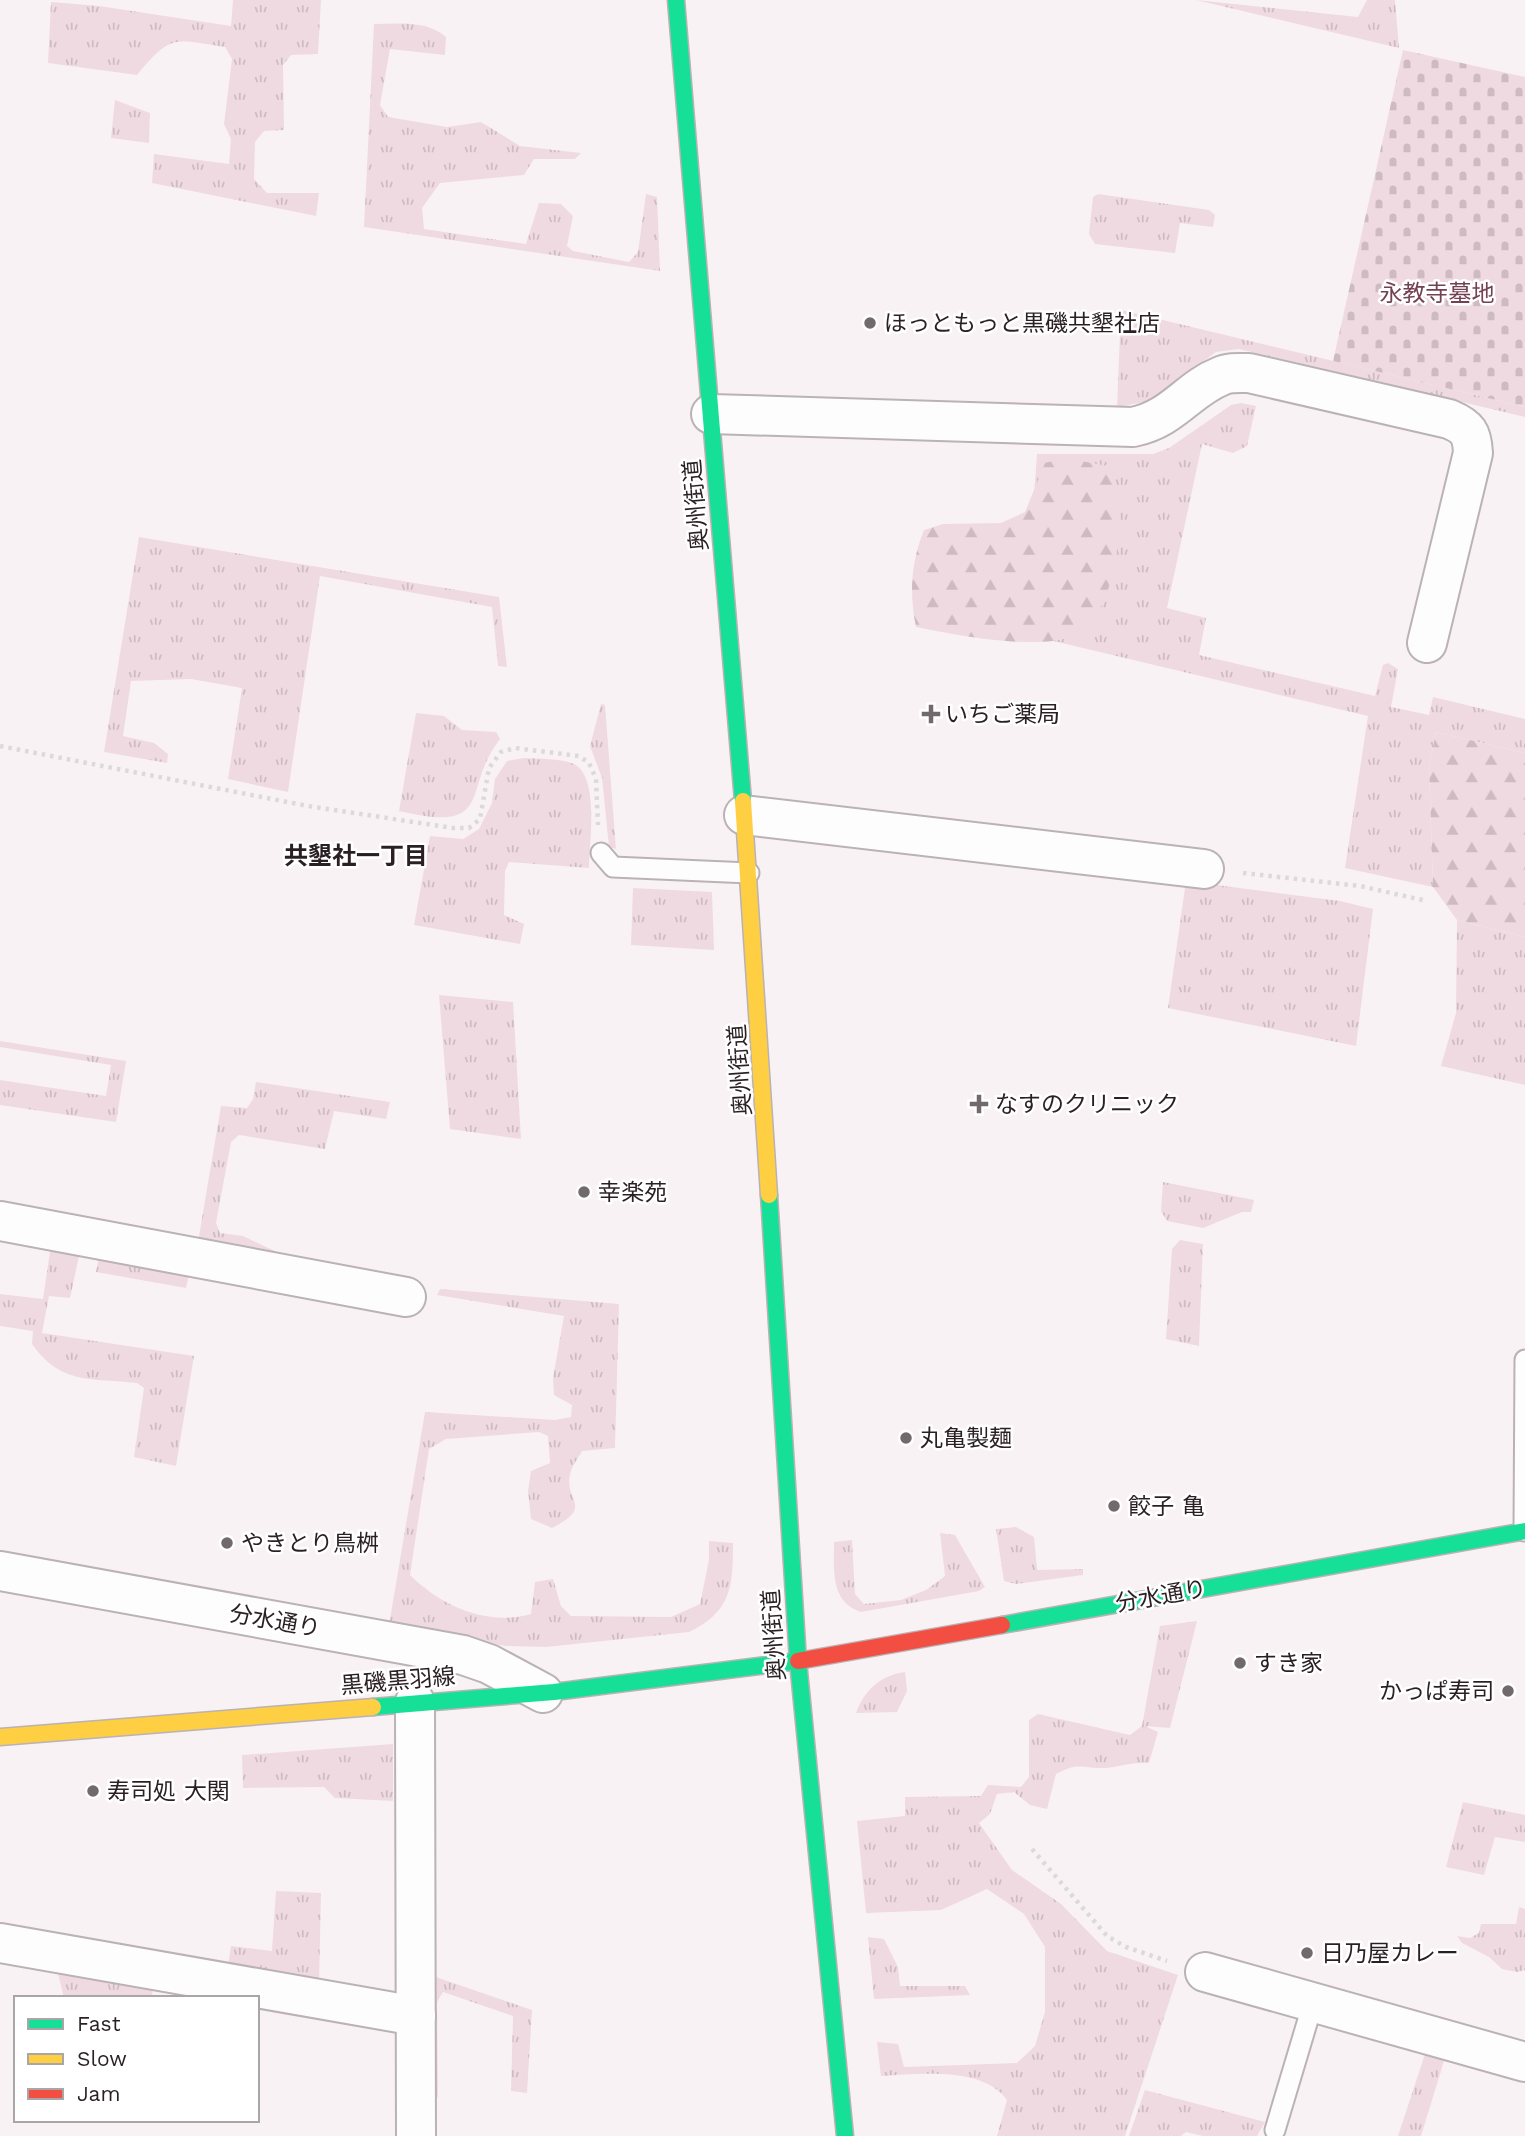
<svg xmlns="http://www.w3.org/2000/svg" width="1525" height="2136" font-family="'Work Sans','Noto Sans JP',sans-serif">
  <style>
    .grass { fill: url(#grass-tufts) }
    .forest { fill: url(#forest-firs) }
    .cemetery { fill: url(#cemetery-stones) }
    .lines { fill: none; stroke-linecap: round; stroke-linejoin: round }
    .lane-casing { stroke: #bab2b4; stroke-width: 23 }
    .street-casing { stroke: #bab2b4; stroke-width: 42 }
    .fast-casing { stroke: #bab2b4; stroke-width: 19 }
    .slow-casing { stroke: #bab2b4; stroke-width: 19 }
    .jam-casing { stroke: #bab2b4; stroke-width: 19 }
    .path { stroke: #dbd9da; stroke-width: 4.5; stroke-dasharray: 3.5 5; stroke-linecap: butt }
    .lane { stroke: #fefdfd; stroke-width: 19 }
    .street { stroke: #fefdfd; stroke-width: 38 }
    .fast { stroke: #16e098; stroke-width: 16 }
    .slow { stroke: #ffcf43; stroke-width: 16 }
    .jam { stroke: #f24e42; stroke-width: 16 }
    .poi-dot { fill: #72696c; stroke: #fff; stroke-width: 2.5 }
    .labels { text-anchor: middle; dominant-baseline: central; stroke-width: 5; stroke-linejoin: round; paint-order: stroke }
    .park-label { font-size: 23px; fill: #744153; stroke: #fff }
    .poi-label { font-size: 23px; fill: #2a1f22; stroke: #fff; text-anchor: start }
    .street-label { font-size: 23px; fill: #2a1f22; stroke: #fff }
    .neighbourhood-label { font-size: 24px; font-weight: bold; fill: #2a1f22; stroke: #fff }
  </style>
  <defs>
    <pattern id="grass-tufts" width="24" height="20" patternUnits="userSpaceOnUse" patternTransform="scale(1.75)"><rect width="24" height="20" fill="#f0dae1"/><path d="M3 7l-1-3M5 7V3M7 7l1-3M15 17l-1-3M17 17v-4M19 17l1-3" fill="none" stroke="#cebbc1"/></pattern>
    <pattern id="forest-firs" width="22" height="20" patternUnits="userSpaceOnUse" patternTransform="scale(1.75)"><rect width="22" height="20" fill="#f0dae1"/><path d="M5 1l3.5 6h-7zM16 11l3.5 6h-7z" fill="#cebbc1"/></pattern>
    <pattern id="cemetery-stones" width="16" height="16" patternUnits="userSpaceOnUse" patternTransform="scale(1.75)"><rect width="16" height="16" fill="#f0dae1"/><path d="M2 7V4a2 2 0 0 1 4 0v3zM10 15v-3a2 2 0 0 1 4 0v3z" fill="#cebbc1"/></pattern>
  </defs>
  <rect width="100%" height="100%" fill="#f9f2f4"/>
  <g class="grass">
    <path d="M233,0H321L318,54L291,55L283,65L284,130L264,131L255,142L254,179L267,193H319L316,216L152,183L154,154L229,164L231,139L224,124L232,59L225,47C174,39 171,34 137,75L48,63L51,2L99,6L231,26Z"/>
    <path d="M1196,0L1358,17L1367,0H1395L1399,48Z"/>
    <path d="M374,24C399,24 426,20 446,37L445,55L390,49L380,105L388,117L447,127L481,122L520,146L581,153L575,159H534L524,175L440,183L422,208L424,229L526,244L539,203L561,204L573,216L567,246L573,251L629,262L638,252L646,194L657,197L660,271L364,227Z"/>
    <path d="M115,100L150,113L149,143L111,138Z"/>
    <path d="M1098,194L1209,210L1215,215L1213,227L1180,223L1175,253L1095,244L1089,234L1093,197Z"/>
    <path d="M1121,310L1525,407V417L1239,349L1216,352L1149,401L1117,407Z"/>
    <path d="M1241,403L1256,406L1247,446L1233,453L1202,444L1167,608L1206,618L1199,655L1375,696L1383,665L1388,663L1398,669L1391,707L1429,715L1433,697L1525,719V753L1436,732L1429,767L1433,887L1345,868L1368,716L1024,634L1037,454H1153L1169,448L1231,405Z"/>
    <path d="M139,537L499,597L507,667L498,666L492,607L320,576L288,792L228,779L242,688L191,679L131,681L123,736L154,743L168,754L167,763L104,752Z"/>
    <path d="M601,704L605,705L616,849L609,847L602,778L590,746Z"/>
    <path d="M416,713L444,716L462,730L496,732L500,739C460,790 497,834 399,811Z"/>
    <path d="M524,758C539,759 560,758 574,764C600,777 589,843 589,868L509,862L505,871L504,915L524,924L520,944L414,925L430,836L463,839L479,829L492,803L495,779L507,761Z"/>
    <path d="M1186,881L1340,901L1373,909L1356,1046L1168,1008Z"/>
    <path d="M633,888L712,892L714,950L631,945Z"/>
    <path d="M1457,920L1525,937V1085L1441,1066L1456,1013Z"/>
    <path d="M439,995L513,1002L521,1139L450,1129Z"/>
    <path d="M0,1041L126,1061L116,1122L0,1105V1080L106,1096L111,1065L0,1047Z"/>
    <path d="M256,1082L390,1102L386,1119L334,1111L325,1149L239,1135L231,1142L216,1223L220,1233L243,1236L281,1254L198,1242L221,1106L247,1108L253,1099Z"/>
    <path d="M1163,1182L1254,1200L1251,1212H1242L1203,1228L1167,1221L1161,1211Z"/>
    <path d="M1180,1240L1203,1244L1199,1346L1166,1339L1172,1249Z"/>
    <path d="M51,1245L80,1251L70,1298L49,1296L42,1333L194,1356L176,1466L134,1457L144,1388L137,1383C91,1378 61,1385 32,1344L33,1331L0,1326V1294L43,1299Z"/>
    <path d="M100,1252L190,1269L186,1288L96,1272Z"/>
    <path d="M440,1289L619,1304L615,1448L582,1451C579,1457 573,1464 571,1471C561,1501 597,1505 552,1528L531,1519L528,1491L531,1471L550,1463L548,1436L539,1432L446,1439L429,1449L410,1575C443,1607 486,1626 531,1614L535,1582L553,1579L561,1606L571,1616L671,1617L700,1604L709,1560V1541L733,1543C733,1587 731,1612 689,1632L546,1647L506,1646L389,1625L425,1412L555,1420L571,1417L572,1405L554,1395L553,1378L564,1316L437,1295Z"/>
    <path d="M1016,1527L1034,1537L1037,1570L1083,1569V1575L1016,1584L1004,1581L996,1529Z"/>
    <path d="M940,1533L955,1535L985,1587L979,1591L861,1612C830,1602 834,1570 834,1542L852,1540L855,1594L864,1604L901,1600L926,1590L945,1576Z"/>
    <path d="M1197,1621L1170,1728L1145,1726L1158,1732L1149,1763C1129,1762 1122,1767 1105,1768C1080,1769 1081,1761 1056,1774L1047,1809L1030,1805L1014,1792L997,1794L990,1814L979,1823L1012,1870L1061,1904L1107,1951L1178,1975L1125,2136H997L1007,2100C983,2066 918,2074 881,2076L877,2042L898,2044L904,2067L1017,2063L1035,2046L1045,2012V1947L1024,1914L987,1889L941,1910L866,1913L857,1821L905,1816V1797L981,1796L988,1785L1021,1787L1029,1777V1720L1038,1714L1130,1735L1142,1726L1160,1626Z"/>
    <path d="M905,1672L907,1691L897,1712L856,1713C864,1690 881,1675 905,1672Z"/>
    <path d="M393,1744V1801L335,1798L324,1787L243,1788L242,1755Z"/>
    <path d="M1463,1802L1525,1815V1842L1495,1837L1484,1875L1446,1867Z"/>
    <path d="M276,1891L321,1893L319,1984L228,1966L231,1946L272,1951Z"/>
    <path d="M1519,1907L1525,1909V1970L1517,1972L1502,1969L1489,1957L1462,1943L1457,1936L1470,1938L1479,1933L1481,1924H1516Z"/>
    <path d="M868,1937L884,1939L898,1967L900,1986H965L970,1995L874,1999Z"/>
    <path d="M57,1969L153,1985L152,1998H64Z"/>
    <path d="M427,1974L532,2010L527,2093L511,2091L513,2016L443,1992L437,2002L438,2097L428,2096Z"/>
    <path d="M1425,2054L1444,2061L1421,2136H1398Z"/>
    <path d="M1145,2090L1265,2122L1257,2136H1203L1186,2132L1181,2136H1129Z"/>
  </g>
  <g class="forest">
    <path d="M1064,458L1108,466C1112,479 1119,495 1119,508C1121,545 1111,622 1071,637C1033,650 955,635 916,627C909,593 911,562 924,530L943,524L1001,523L1025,512L1045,463Z"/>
    <path d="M1436,732L1525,753V937L1457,920L1433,887L1429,767Z"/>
  </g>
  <path class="cemetery" d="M1403,50L1525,77V407L1333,361Z"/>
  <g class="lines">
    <defs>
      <g id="lane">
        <path d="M601,853L613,867L749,873"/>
        <path d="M1524,1531L1525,1360"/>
        <path d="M1275,2130L1313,2003"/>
      </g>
      <g id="street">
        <path d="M711,414L1133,427C1173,419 1188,389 1221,376C1229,372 1240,373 1249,373L1449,419C1468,427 1472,433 1473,453L1427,643"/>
        <path d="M744,815L1204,869"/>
        <path d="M0,1221L406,1297"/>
        <path d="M0,1571L463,1655L489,1664L543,1693"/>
        <path d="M415,1702L416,2136"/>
        <path d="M0,1943L416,2016"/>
        <path d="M1205,1972L1525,2062"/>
      </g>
      <g id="fast">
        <path d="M676,0L743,801"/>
        <path d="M769,1195L798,1661L845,2136"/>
        <path d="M1002,1625L1525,1531"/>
        <path d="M373,1707L554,1692L798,1661"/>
      </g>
      <g id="slow">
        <path d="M743,801L769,1195"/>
        <path d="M0,1737L373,1707"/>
      </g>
      <path id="jam" d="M798,1661L1002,1625"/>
    </defs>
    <use href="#lane" class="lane-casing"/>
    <use href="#street" class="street-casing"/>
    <use href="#fast" class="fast-casing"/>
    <use href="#slow" class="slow-casing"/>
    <use href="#jam" class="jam-casing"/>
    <g class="path">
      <path d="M0,746L308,806L453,828H469L480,819L489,768L501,752L515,748L579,756L589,763L596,779L598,825"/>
      <path d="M1243,873L1360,886L1427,901"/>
      <path d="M1032,1849L1107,1936L1126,1947L1167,1961"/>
    </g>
    <use href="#lane" class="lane"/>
    <use href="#street" class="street"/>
    <use href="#fast" class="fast"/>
    <use href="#slow" class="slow"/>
    <use href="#jam" class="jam"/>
  </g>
  <g class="poi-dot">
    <circle cx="870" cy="323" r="7"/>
    <path d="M927.5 703.5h7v7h7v7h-7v7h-7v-7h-7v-7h7z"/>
    <path d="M975.5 1093.5h7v7h7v7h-7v7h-7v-7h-7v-7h7z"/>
    <circle cx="584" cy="1192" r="7"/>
    <circle cx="906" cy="1438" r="7"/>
    <circle cx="1114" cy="1506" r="7"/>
    <circle cx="227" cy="1543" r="7"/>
    <circle cx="1240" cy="1663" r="7"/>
    <circle cx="1508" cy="1691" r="7"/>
    <circle cx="93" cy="1791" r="7"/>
    <circle cx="1307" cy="1953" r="7"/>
  </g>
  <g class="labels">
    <g class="park-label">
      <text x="1437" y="293">永教寺墓地</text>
    </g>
    <g class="poi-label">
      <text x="884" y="323">ほっともっと黒磯共墾社店</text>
      <text x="945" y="714">いちご薬局</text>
      <text x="995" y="1104">なすのクリニック</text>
      <text x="598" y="1192">幸楽苑</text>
      <text x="920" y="1438">丸亀製麺</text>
      <text x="1128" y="1506">餃子 亀</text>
      <text x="241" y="1543">やきとり鳥桝</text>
      <text x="1254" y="1663">すき家</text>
      <text x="1494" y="1691" text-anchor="end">かっぱ寿司</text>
      <text x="107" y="1791">寿司処 大関</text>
      <text x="1321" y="1953">日乃屋カレー</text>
    </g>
    <g class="street-label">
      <text transform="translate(696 505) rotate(-95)">奥州街道</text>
      <text transform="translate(740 1070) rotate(-94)">奥州街道</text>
      <text transform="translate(1161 1596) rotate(-10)">分水通り</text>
      <text transform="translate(275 1621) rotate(10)">分水通り</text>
      <text transform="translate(774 1635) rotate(-94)">奥州街道</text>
      <text transform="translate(398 1681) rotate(-5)">黒磯黒羽線</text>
    </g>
    <g class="neighbourhood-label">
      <text x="356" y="856">共墾社一丁目</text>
    </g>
  </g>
  <rect x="14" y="1996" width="245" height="126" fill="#ffffff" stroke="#aaa5a7" stroke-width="2"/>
  <rect x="28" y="2019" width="35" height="10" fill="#16e098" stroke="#aaa5a7" stroke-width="2"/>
  <text x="77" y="2031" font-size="21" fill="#2a1f22">Fast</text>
  <rect x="28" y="2054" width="35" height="10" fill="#ffcf43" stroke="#aaa5a7" stroke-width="2"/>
  <text x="77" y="2066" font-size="21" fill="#2a1f22">Slow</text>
  <rect x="28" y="2089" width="35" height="10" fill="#f24e42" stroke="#aaa5a7" stroke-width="2"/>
  <text x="77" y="2101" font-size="21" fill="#2a1f22">Jam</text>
</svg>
